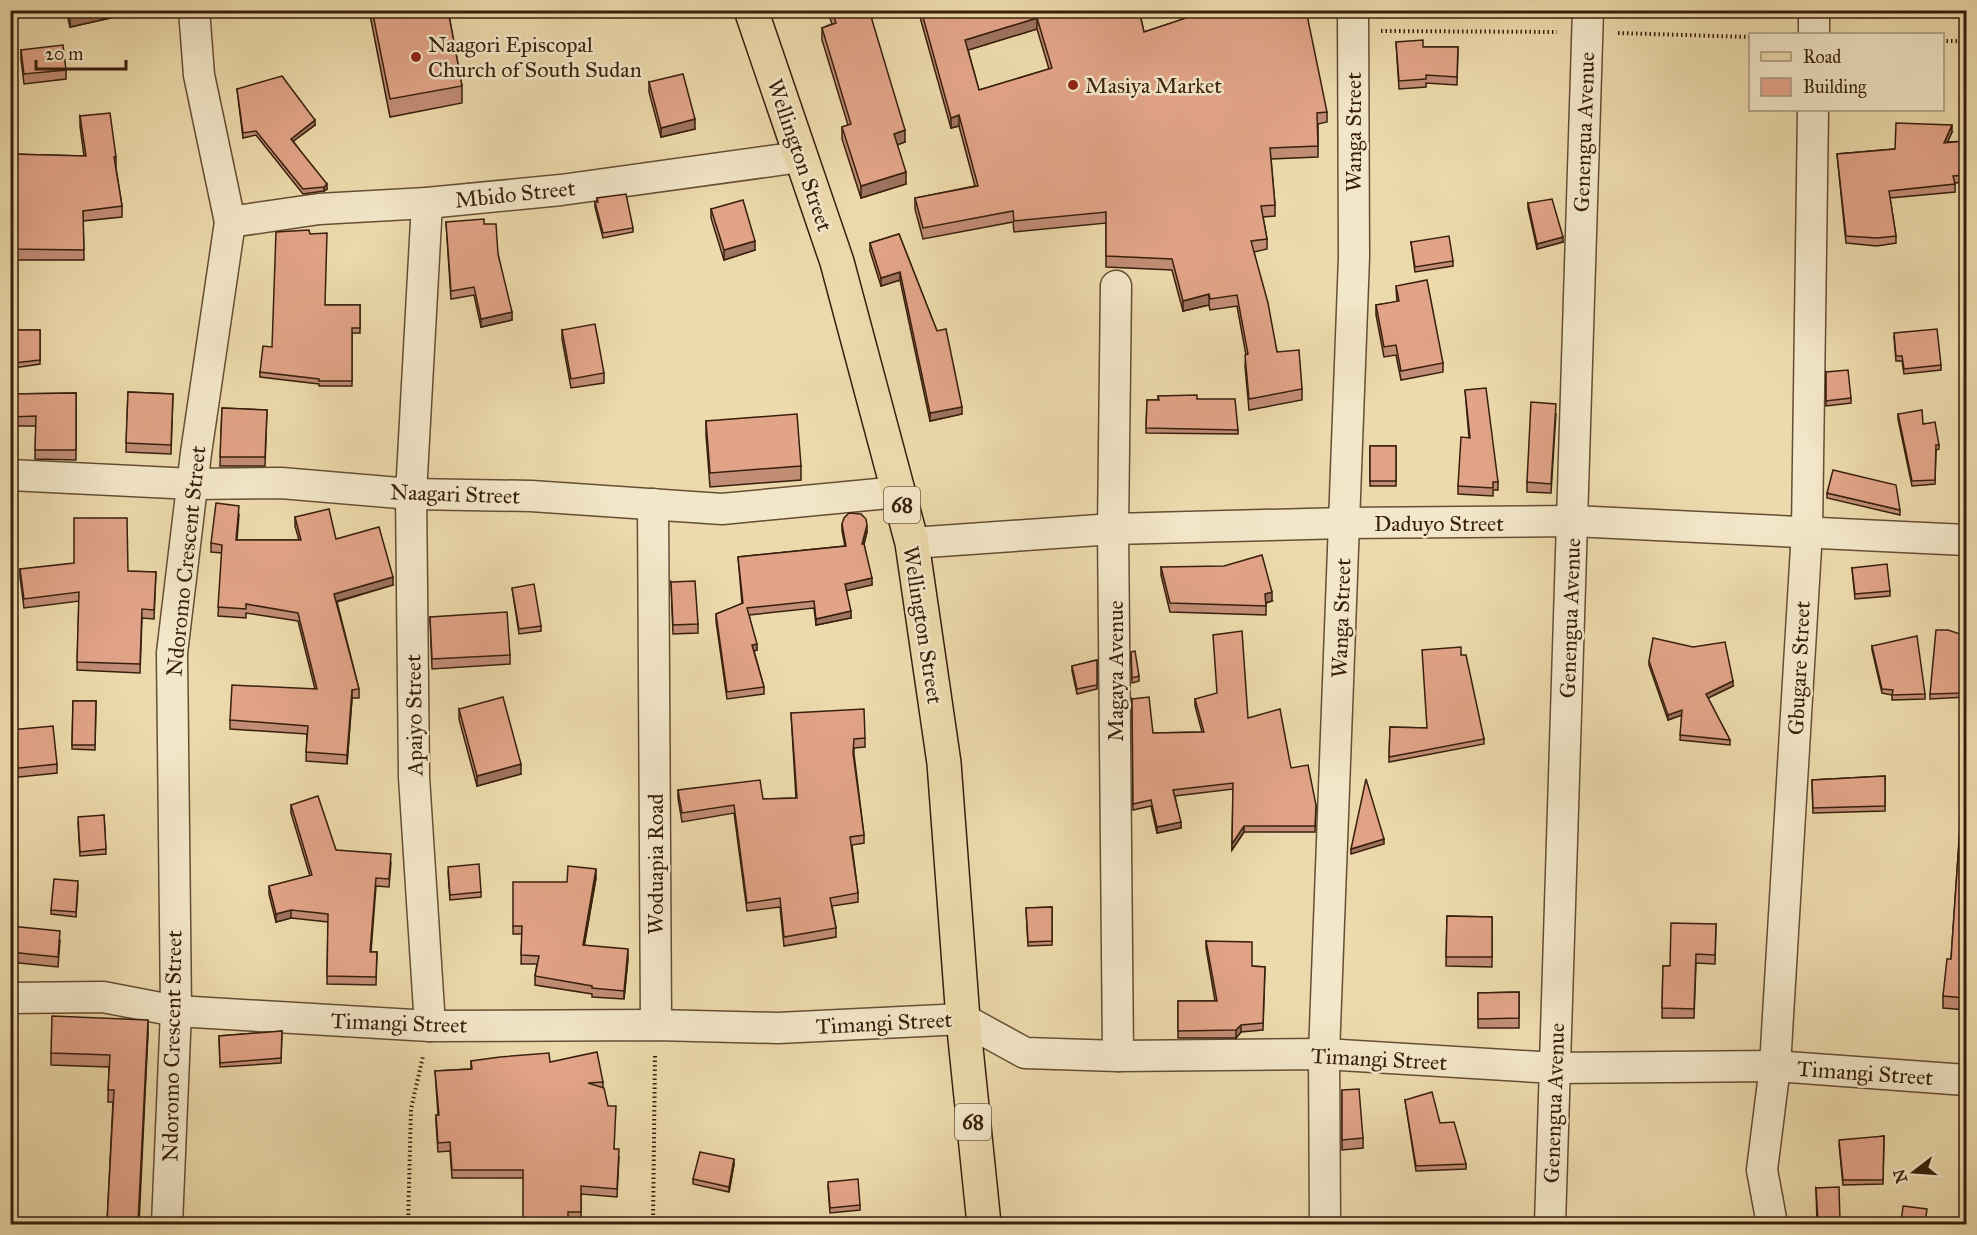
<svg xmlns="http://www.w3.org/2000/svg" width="1977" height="1235" font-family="'IM FELL Great Primer',serif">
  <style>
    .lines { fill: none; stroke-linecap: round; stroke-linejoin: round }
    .street-casing { stroke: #654e34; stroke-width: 33 }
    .primary-casing { stroke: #381f0c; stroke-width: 36 }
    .path { stroke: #381f0c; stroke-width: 4; stroke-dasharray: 1.5 3; stroke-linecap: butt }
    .street { stroke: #f3e7c9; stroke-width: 30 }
    .primary { stroke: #eddaac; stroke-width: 33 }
    .wall { fill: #c28d76; stroke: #381f0c; stroke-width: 1.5; fill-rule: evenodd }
    .shaded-wall { fill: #9e7360; stroke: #381f0c; stroke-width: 1.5 }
    .building { fill: #e2a489; stroke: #381f0c; stroke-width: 1.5; fill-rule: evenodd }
    .poi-dot { fill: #8f2418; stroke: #f3e7c9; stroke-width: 2 }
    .labels { text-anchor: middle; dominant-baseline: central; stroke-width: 5; stroke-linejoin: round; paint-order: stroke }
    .shield { fill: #f3e7c9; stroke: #705b45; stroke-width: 1.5 }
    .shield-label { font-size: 21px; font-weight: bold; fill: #381f0c }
    .poi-label { font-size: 22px; fill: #381f0c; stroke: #f3e7c9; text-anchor: start }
    .street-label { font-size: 22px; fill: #381f0c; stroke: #f3e7c9 }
  </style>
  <rect width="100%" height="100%" fill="#eddaac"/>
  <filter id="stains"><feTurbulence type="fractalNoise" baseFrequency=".00333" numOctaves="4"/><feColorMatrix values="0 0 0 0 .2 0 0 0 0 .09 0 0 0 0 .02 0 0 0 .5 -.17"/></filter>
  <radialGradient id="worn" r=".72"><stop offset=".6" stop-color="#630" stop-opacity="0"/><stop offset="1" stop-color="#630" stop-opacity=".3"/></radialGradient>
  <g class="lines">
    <defs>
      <g id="street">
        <path d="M1814,34V10"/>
        <path d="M427,203L411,494L414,777L430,1026"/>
        <path d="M230,222L319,209L427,203L561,190L800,157"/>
        <path d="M1116,286L1113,529L1118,1056"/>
        <path d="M10,475L193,484L281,483L411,494L531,496L722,509L899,492"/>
        <path d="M653,504L656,1025"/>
        <path d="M912,543L1113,529L1344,523L1573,521L1966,540"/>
        <path d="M10,998L103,997L176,1011L430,1026L656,1025L778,1028L963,1019L1025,1053L1118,1056L1324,1054L1555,1068L1775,1066L1966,1080"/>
        <path d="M167,1224L176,1011L172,653L196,453L230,222L199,75L194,10"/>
        <path d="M1325,1224L1324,1054L1354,257L1353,10"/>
        <path d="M1550,1224L1588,10"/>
        <path d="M1772,1224L1762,1170L1775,1066L1807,531L1813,110"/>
      </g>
      <path id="primary" d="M751,10L837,262L912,543L944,763L963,1019L984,1224"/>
    </defs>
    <use href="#street" class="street-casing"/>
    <use href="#primary" class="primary-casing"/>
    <g class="path">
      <path d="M1381,31L1557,32"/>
      <path d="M1618,33L1750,37"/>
      <path d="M1942,41H1966"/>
      <path d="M408,1224L411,1109L423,1056"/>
      <path d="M653,1224L655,1054"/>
    </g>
    <use href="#street" class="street"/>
    <use href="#primary" class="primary"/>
  </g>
  <g class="wall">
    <path d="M66,10H146L70,27Z"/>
    <path d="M369,10H448L462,86V103L390,117Z"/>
    <path d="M829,10H869L905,142L897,145L906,184L861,198L842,139V127L848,125L822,40V28L832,24L829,15Z"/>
    <path d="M918,10H1139L1144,32L1190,17L1189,10H1217L1218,14L1327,112V122L1318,124V157L1271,159L1275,205V216L1263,217L1267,239V249L1254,252L1277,352L1302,389V400L1249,410L1245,366L1246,355L1237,306L1210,310L1209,305L1183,311L1172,270L1106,267V223L1014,232L1013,222L923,239L915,209V198L975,186L959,126L951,128ZM1037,29L1049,69L979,90L968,50Z"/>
    <path d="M1615,10H1728L1698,16L1615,12Z"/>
    <path d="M1865,10H1910V16Z"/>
    <path d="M1396,42L1423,47H1458L1457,85L1426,83V87L1399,89Z"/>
    <path d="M21,50L66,70V79L24,84L21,59Z"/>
    <path d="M649,82L695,129L661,137L649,92Z"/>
    <path d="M237,89L315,125L293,141L327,189L324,191L303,194L256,135L243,138Z"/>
    <path d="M80,116L116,157V168L122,206V217L83,221L84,260H10V154L84,156L80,126Z"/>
    <path d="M1952,132L1947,142L1966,141V182L1955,183V192L1890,198L1896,236V243L1877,246L1846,243L1837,154L1895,149Z"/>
    <path d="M597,198L633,228V232L603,238L595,207V202H597Z"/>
    <path d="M1528,203L1563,242L1537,249L1528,208Z"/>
    <path d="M711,209L755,250L724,260L711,218Z"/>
    <path d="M446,222L484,224L498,254L512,320L481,327L474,295L451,299Z"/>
    <path d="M899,234L937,331L962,414L930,421L900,280L881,286L870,251V243Z"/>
    <path d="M1411,242L1453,261V266L1415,272Z"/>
    <path d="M1396,286L1443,363V372L1401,380L1396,355L1384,357L1376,315V305L1397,302Z"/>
    <path d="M325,305H360V333H352V386H319V384L260,377V372L272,347Z"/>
    <path d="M14,330H40V364L14,368Z"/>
    <path d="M562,330L604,373V383L571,388L562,339Z"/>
    <path d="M1894,337L1941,365V370L1904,374L1902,361H1896Z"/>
    <path d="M1826,372L1851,398V403L1826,406Z"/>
    <path d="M1465,390L1498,482V490H1493V496L1458,494V486L1469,438Z"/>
    <path d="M128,392L173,394L171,454L126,452Z"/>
    <path d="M76,393V460L35,459L36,426H10V394Z"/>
    <path d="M1158,396L1197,399L1238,430V434L1146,433L1147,400H1158Z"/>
    <path d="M222,408L267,410L265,466H220Z"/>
    <path d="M1556,413L1551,493L1527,492V482Z"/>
    <path d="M1898,414L1923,424L1939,445V449L1936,450L1935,484L1912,486L1898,419Z"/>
    <path d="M706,421L801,466V480L710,487L706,435Z"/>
    <rect x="1370" y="446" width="26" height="40"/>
    <path d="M1827,493L1900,510V515L1827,498Z"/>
    <path d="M239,515L237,540H299L295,526V517L336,539L393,585L337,602L359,689V698H352L347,764L306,761L307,734L230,729V720L315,689L298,621L246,613V618L218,616L222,553L211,552V543Z"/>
    <path d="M842,524L867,532L864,544L872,585L846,590L851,618L816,625L814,608L749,615L757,650L754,651L764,687V694L727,699L716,621V614L742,604L738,557L845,546L842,531Z"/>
    <path d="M1161,567L1272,601L1266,603V615L1170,612L1161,575Z"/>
    <path d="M1852,568L1890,591V596L1855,599Z"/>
    <path d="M20,569L156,572L154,619L142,618L140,673L77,670L79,601L24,608L20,577Z"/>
    <path d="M671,582L698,624V633L673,634Z"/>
    <path d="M512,588L541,626V631L519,634Z"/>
    <path d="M430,617L510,655V664L432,669Z"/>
    <path d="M1966,636V697L1930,699V694Z"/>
    <path d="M1872,646L1925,694V699L1892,700V695L1882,693L1872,650Z"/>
    <path d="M1131,652L1139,676V681L1132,683Z"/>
    <path d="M1461,655L1484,739V744L1389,762L1390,727L1427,728Z"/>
    <path d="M1097,660V689L1077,694L1072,671V666Z"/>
    <path d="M1649,661L1733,686L1708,698L1730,740V745L1680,740L1682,715L1668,720L1649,665Z"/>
    <path d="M1132,699L1153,733L1202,732L1195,706V699L1248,718L1291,768L1316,805L1315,832H1244L1232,850L1233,789L1175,796L1181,828L1157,833L1151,806L1133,810Z"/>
    <path d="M73,701H96L95,750L72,749Z"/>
    <path d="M459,709L521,774L477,786L459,719Z"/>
    <path d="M791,713L865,738V747L854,748V754L864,835V843L852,845L858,893V902L832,906L836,928V937L784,946L780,907L747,911L734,813L682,822L678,798V790L763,799L796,798Z"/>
    <path d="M10,730L57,764V773L10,778Z"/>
    <path d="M1966,739V1010L1943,1008V996L1951,959Z"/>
    <path d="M1885,776V811L1813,813L1812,780Z"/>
    <path d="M291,805L336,850L391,862L389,887L376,886L371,952H377L376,985L327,984L328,922L291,918L276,922L269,894V886L310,876L291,813Z"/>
    <path d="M104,815L106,854L80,856L78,822Z"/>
    <path d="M448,872L481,892V897L450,900Z"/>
    <path d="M596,878L584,945L628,958L624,999L592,997V994L535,985V976L537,964H521L522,934H513V926L567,882Z"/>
    <path d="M78,886L76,917L51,914V910Z"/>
    <path d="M1052,907V945L1028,946L1026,908Z"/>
    <path d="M1447,916L1492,917V967L1446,966Z"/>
    <path d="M1716,924L1715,964L1696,963L1694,1018H1662L1663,966H1670Z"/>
    <path d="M10,926L60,940L58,967L10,962Z"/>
    <path d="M1206,941L1252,966L1265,967L1263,1030L1241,1032L1236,1038H1178V1001H1215L1206,948Z"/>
    <path d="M1519,992V1028H1478V993Z"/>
    <path d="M282,1031L281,1063L220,1067L219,1036Z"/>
    <path d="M148,1032L139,1224H107L113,1102H108L109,1067L51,1065V1053Z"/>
    <path d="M471,1061L550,1062L603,1082V1088L614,1149L619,1157L617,1197L581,1194V1220H568L523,1178H452L450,1151L438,1152L436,1123V1115H438L435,1071L471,1069Z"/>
    <path d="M1342,1090L1363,1138V1148L1342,1150Z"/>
    <path d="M1405,1100L1440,1123L1466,1164V1169L1416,1171Z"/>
    <path d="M1884,1136L1883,1184L1843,1185L1839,1144Z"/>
    <path d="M734,1164L729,1192L693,1184V1179Z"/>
    <path d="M828,1186L860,1205V1210L830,1213Z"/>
    <path d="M1816,1188L1840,1221V1224H1817Z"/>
  </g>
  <g class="shaded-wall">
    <path d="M81,10H146L70,27V13Z"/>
    <path d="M1037,18V29L965,51V40Z"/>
    <path d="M959,115V126L951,128V118Z"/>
    <path d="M695,119V129L661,137V128Z"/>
    <path d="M315,120V125L291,143V139Z"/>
    <path d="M1952,125V132L1944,150V143Z"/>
    <path d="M905,130V142L894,146V134Z"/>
    <path d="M906,172V184L861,198V186Z"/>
    <path d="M327,184V189L324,191V187Z"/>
    <path d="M1563,237V242L1537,249V244Z"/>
    <path d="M755,241V250L724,260V250Z"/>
    <path d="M900,272V280L881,286V278Z"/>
    <path d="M1209,294V305L1183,311V301Z"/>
    <path d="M512,312V320L481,327V319Z"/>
    <path d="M962,407V414L930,421V413Z"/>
    <path d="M867,525V532L862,551V544Z"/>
    <path d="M393,577V585L334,602V594Z"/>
    <path d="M872,578V585L845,591V584Z"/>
    <path d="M1272,592V601L1265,603V594Z"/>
    <path d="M851,611V618L816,625V619Z"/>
    <path d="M757,644V650L752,652V645Z"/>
    <path d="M1733,681V686L1706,699V694Z"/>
    <path d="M352,690V698L347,764V755Z"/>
    <path d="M1682,710V715L1668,720V715Z"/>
    <path d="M521,764V774L477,786V776Z"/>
    <path d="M1181,822V828L1157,833V827Z"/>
    <path d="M1244,826V832L1232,850V844Z"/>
    <path d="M1384,839V844L1351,854V849Z"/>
    <path d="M596,869V878L583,953V945Z"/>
    <path d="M291,910V918L276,922V914Z"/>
    <path d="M628,949V958L624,999V991Z"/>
    <path d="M148,1020V1032L138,1224Z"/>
    <path d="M1241,1025V1032L1236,1038V1030Z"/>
    <path d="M734,1159V1164L729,1192V1187Z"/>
  </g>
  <g class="building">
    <path d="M69,10H81L70,13Z"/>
    <path d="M372,10H448L462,86L390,99Z"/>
    <path d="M832,10H869L905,130L894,134L906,172L861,186L842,127L851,124L822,28L836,23Z"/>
    <path d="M921,10H1139L1144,32L1192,16L1191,10H1217L1218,14L1229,10H1306L1327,112L1317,113L1318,146L1270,148L1275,205L1261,206L1267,239L1251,241L1268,303L1277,352L1299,350L1302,389L1249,399L1245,355L1248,354L1237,295L1210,299L1209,294L1183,301L1172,259L1106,256V212L1014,221L1013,211L923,228L915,198L978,186L959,115L951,118ZM1037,18L1052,68L979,90L965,40Z"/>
    <path d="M1423,40V47H1458L1457,77L1426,75V79L1399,81L1396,42Z"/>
    <path d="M63,45L66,70L24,74L21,50Z"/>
    <path d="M683,74L695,119L661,128L649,82Z"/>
    <path d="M282,76L315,120L291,139L327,184L324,187L303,189L256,131L243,133L237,89Z"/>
    <path d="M110,113L116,157H114L122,206L83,211L84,250L10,249V154L86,156L80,116Z"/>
    <path d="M1896,123L1952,125L1944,143L1966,141V175L1953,176L1955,184L1889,191L1896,236L1877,238L1846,236L1837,154L1895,149Z"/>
    <path d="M626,194L633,228L603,233L595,202H598L597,198Z"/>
    <path d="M1552,199L1563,237L1537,244L1528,203Z"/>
    <path d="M743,200L755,241L724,250L711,209Z"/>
    <path d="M484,219V224H496L498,254L512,312L481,319L474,287L451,291L446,222Z"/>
    <path d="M309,230L310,234L327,233L325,305H360V328H352V381H319V379L260,372L263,346L272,347L276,232Z"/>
    <path d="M899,234L937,331L946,329L962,407L930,413L900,272L881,278L870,243Z"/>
    <path d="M1449,236L1453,261L1415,267L1411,242Z"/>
    <path d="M1427,280L1443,363L1401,371L1396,345L1384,347L1376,305L1399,301L1396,286Z"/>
    <path d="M595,324L604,373L571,379L562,330Z"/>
    <path d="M1937,329L1941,365L1904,369L1902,356H1896L1894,333Z"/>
    <path d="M14,330H40V360L14,363Z"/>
    <path d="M1848,370L1851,398L1826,401V372Z"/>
    <path d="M1486,388L1498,482H1493V488L1458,486L1461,437L1470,438L1465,390Z"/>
    <path d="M128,392L173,394L171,445L126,443Z"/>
    <path d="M76,393V450H35L36,416L10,417V394Z"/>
    <path d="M1197,395V399H1235L1238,430L1146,428L1147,400H1159L1158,396Z"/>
    <path d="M1531,402L1556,404L1551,484L1527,482Z"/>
    <path d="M222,408L267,410L265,457H220Z"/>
    <path d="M1922,410L1923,424L1935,422L1939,445H1936L1935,480L1912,481L1898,414Z"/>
    <path d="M797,414L801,466L710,473L706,421Z"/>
    <rect x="1370" y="446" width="26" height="35"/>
    <path d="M1833,470L1896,485L1900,510L1827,493Z"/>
    <path d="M216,503L239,506L236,540H301L295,517L329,509L336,539L379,527L393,577L334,594L359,689L352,690L347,755L306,752L308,726L230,720L232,685L317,689L298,613L246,604V609L218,607L222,545L211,543Z"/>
    <path d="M849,513L861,514L866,519L867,525L862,544H864L872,578L845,584L851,611L816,619L814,601L747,608L757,644L752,645L764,687L727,692L716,614L743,603L738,557L846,546L842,524L844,518Z"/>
    <path d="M74,518H127L128,571L156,572L154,610L142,609L140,664L77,662L79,592L24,599L20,569L74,563Z"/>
    <path d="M1262,555L1272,592L1265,594L1266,606L1170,603L1161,567L1224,566Z"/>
    <path d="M1887,564L1890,591L1855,594L1852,568Z"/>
    <path d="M695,581L698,624L673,625L671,582Z"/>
    <path d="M534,584L541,626L519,629L512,588Z"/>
    <path d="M507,612L510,655L432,659L430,617Z"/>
    <path d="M1936,630H1948L1966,636V693L1930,694Z"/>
    <path d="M1242,631L1248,718L1280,709L1291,768L1308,765L1316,805L1315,826H1244L1232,844L1233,783L1173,790L1181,822L1157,827L1151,800L1133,804L1132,699L1149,697L1153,733L1204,732L1195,699L1217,693L1213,635Z"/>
    <path d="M1917,636L1925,694L1892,695L1893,690L1882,689L1872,646Z"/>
    <path d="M1653,638L1693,647L1725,642L1733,681L1706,694L1730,740L1680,735L1682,710L1668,715L1649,661Z"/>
    <path d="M1461,647V655H1466L1484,739L1389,757L1390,727L1427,728L1422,650Z"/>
    <path d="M1135,651L1139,676L1132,678L1131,652Z"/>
    <path d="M1097,660V685L1077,689L1072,666Z"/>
    <path d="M503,697L521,764L477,776L459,709Z"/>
    <path d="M73,701H96L95,745H72Z"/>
    <path d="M864,709L865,738L854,739L853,753L864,835L850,837L858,893L830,898L836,928L784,937L780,898L747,903L734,805L682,813L678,790L760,780L763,799L797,798L791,713Z"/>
    <path d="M53,726L57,764L10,769V730Z"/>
    <path d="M1966,739V998L1943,996L1947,959H1951Z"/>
    <path d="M1885,776V806L1813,808L1812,780Z"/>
    <path d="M1366,779L1384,839L1351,849Z"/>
    <path d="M318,796L336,850L391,854L389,879L376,878L370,952H377L376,977L327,976L328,914L291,910L276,914L269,886L312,875L291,805Z"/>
    <path d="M104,815L106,849L80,852L78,817Z"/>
    <path d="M479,864L481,892L450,895L448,867Z"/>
    <path d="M568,866L596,869L583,945L628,949L624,991L592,988V986L535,976L539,956L521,955L522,926H513V882H567Z"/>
    <path d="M54,879L78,881L76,912L51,910Z"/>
    <path d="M1052,907V941L1028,942L1026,908Z"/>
    <path d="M1447,916L1492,917V957H1446Z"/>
    <path d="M1671,923L1716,924L1715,955L1696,954L1694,1009L1662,1008L1663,966H1670Z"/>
    <path d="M10,926L60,931L58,957L10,952Z"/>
    <path d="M1206,941L1252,942V966L1265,967L1263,1023L1241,1025L1236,1030L1178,1031V1001H1217Z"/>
    <path d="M1519,992V1018L1478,1019V993Z"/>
    <path d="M52,1016L148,1020L138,1224L107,1222L114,1090H108L110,1055L51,1053Z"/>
    <path d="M282,1031L281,1058L220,1063L219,1036Z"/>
    <path d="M597,1052L603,1082L588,1083L604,1088L608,1106H616L614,1149H619L617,1189L581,1186V1212H568V1224H523V1170H452L450,1142L438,1143L436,1115H439L435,1071L472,1069L471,1061L500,1057L549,1053L550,1062Z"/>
    <path d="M1359,1089L1363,1138L1342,1140V1090Z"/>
    <path d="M1432,1092L1440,1123L1454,1122L1466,1164L1416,1166L1405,1100Z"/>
    <path d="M1884,1136L1883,1180H1843L1839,1140Z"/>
    <path d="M700,1152L734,1159L729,1187L693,1179Z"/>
    <path d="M858,1179L860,1205L830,1208L828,1182Z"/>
    <path d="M1839,1187L1840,1221L1818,1222L1816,1188Z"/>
    <path d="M1903,1206L1927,1209L1925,1224H1901Z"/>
    <path d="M512,1223V1224H492Z"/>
  </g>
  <g class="poi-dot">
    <circle cx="416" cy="57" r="6"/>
    <circle cx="1073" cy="85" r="6"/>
  </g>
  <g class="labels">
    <g class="shield">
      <rect x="884" y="487" width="36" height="36" rx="4.5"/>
      <rect x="955" y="1104" width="36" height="36" rx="4.5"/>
    </g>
    <g class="shield-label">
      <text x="902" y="505">68</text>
      <text x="973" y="1122">68</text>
    </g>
    <g class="poi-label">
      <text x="428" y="44">Naagori Episcopal<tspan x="428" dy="25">Church of South Sudan</tspan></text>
      <text x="1085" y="85">Masiya Market</text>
    </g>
    <g class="street-label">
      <text transform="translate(1353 132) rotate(-90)">Wanga Street</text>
      <text transform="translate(1584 132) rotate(-88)">Genengua Avenue</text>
      <text transform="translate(800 155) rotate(71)">Wellington Street</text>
      <text transform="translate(515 194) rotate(-6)">Mbido Street</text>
      <text transform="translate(455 494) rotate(2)">Naagari Street</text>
      <text x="1439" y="523">Daduyo Street</text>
      <text transform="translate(186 561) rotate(-84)">Ndoromo Crescent Street</text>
      <text transform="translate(1341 618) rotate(-88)">Wanga Street</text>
      <text transform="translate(1570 618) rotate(-88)">Genengua Avenue</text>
      <text transform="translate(923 625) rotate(81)">Wellington Street</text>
      <text transform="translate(1799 668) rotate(-87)">Gbugare Street</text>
      <text transform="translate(1115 671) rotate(-90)">Magaya Avenue</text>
      <text transform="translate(414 715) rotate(-91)">Apaiyo Street</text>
      <text transform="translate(655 864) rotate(-90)">Woduapia Road</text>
      <text transform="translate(399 1023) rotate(2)">Timangi Street</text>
      <text transform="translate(884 1023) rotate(-3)">Timangi Street</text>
      <text transform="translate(172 1046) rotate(-89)">Ndoromo Crescent Street</text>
      <text transform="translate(1379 1059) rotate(3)">Timangi Street</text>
      <text transform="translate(1865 1073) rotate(4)">Timangi Street</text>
      <text transform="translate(1554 1103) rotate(-88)">Genengua Avenue</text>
    </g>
  </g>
  <rect width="1977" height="1235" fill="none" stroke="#eddaac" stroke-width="36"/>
  <rect x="12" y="12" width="1953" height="1211" fill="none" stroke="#381f0c" stroke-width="3"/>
  <rect x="18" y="18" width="1941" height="1199" fill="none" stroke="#381f0c" stroke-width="1.5"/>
  <rect x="1749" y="33" width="195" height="78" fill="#f3e7c9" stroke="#a8977d" stroke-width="1.5"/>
  <rect x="1761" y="52" width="30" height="9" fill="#eddaac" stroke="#a8977d" stroke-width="1.5"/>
  <text x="1803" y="63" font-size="18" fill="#381f0c">Road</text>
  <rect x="1761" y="78" width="30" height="18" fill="#e2a489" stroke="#a8977d" stroke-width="1.5"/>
  <text x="1803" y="93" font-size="18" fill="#381f0c">Building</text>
  <g transform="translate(1914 1172) rotate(253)" stroke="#f3e7c9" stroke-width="4.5" paint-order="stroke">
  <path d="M0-4.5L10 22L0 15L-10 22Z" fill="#381f0c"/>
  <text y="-9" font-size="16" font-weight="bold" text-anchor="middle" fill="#381f0c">N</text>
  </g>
  <path d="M36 60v9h90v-9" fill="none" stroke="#381f0c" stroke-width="3"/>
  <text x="45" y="60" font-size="18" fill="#381f0c" stroke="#f3e7c9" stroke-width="4.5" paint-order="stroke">20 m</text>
  <rect width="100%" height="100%" filter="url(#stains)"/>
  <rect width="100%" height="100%" fill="url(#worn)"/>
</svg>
